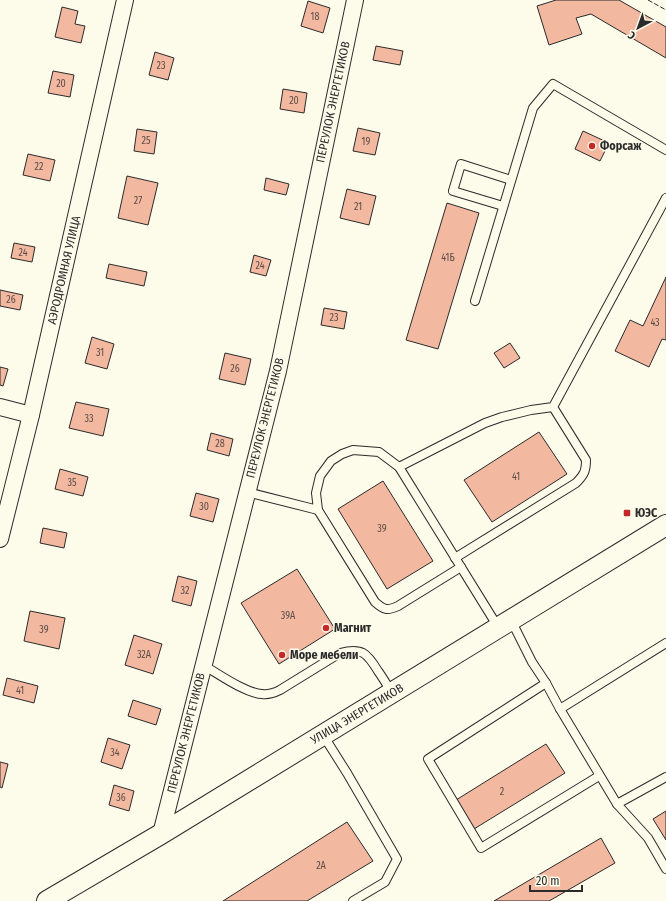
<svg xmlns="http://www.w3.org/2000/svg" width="666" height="901" font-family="'Fira Sans Condensed',sans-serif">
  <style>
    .building { fill: #f2b8a0; stroke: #2b2b2b }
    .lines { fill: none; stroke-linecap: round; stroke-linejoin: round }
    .service-casing { stroke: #2b2b2b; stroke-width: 10 }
    .minor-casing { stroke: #2b2b2b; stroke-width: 18 }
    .tertiary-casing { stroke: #2b2b2b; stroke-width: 22 }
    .service { stroke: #fdfbea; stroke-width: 8 }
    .minor { stroke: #fdfbea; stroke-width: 16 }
    .tertiary { stroke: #fdfbea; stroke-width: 20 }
    .fence { stroke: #2b2b2b; stroke-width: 1; stroke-dasharray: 5 2; stroke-linecap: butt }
    .poi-dot { fill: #c62828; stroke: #fdfbea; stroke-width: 1.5 }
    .labels { text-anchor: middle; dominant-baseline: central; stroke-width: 3; stroke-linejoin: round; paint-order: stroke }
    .number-label { font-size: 10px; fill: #5d4e48 }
    .street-label { font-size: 12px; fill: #2b2b2b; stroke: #fdfbea }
    .poi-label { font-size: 12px; font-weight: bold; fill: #2b2b2b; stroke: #fdfbea; text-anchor: start }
  </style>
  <rect width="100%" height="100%" fill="#fdfbea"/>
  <g class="building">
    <path d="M556,0H619L666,27V58L591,14L576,18L582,34L549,45L537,6Z"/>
    <path d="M308,1L330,8L323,33L301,26Z"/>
    <path d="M62,7L78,11L75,24L85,26L81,43L55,37Z"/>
    <path d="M376,46L403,51L400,65L373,60Z"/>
    <path d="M155,52L174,58L168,80L149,75Z"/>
    <path d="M53,71L74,75L70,97L48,93Z"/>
    <path d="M283,89L307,93L304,113L280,109Z"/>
    <path d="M358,128L380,133L375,155L353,151Z"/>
    <path d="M137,129L157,132L154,154L134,151Z"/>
    <path d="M583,131L609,143L600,161L575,149Z"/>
    <path d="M28,154L55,160L50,181L23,175Z"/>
    <path d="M127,176L158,183L148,225L118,218Z"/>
    <path d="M266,178L289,184L286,195L264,190Z"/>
    <path d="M347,189L376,196L369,225L340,218Z"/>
    <path d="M447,203L479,213L438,349L406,340Z"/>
    <path d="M14,243L35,247L32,262L11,258Z"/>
    <path d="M254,255L271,260L266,276L250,272Z"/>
    <path d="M109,264L147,272L144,286L106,278Z"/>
    <path d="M666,277V340L662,339L649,367L615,351L630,320L643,326Z"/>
    <path d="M0,290L23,295L20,310L0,306Z"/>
    <path d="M324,308L347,312L344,329L321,325Z"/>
    <path d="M92,337L114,344L107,369L85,363Z"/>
    <path d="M510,343L520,358L504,368L494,353Z"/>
    <path d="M225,353L251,359L245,385L219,379Z"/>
    <path d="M0,367L8,369L3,386L0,385Z"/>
    <path d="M76,402L109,409L103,436L69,428Z"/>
    <path d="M539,432L567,474L492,522L464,480Z"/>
    <path d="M211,433L233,439L229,456L207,450Z"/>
    <path d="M60,469L88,477L83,496L55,489Z"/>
    <path d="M383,481L433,561L387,589L338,509Z"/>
    <path d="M196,493L219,499L213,522L190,516Z"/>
    <path d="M43,528L67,533L64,548L40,543Z"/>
    <path d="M297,569L335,629L279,664L241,603Z"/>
    <path d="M178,576L197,581L191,606L172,601Z"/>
    <path d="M30,611L65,618L59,649L24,641Z"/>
    <path d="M134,635L162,644L153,674L125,665Z"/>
    <path d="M7,678L38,686L34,703L3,695Z"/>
    <path d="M133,700L161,709L156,725L128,716Z"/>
    <path d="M108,738L130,745L122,769L101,762Z"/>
    <path d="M546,744L565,773L474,829L456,800Z"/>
    <path d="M0,762L8,764L2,788L0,787Z"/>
    <path d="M114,785L134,791L129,811L109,805Z"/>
    <path d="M666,811V840L653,819Z"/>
    <path d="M347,822L373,861L307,901H223Z"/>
    <path d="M601,838L615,863L549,901H494Z"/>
  </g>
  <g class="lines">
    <defs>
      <g id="service">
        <path d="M503,206L453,191L461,164L511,180"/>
        <path d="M475,301L533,108L553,84L666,150"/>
        <path d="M399,467L485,423L502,417L531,410L553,407L666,198"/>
        <path d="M247,492L318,510L316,493L320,476L331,461L342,454L353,450L379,452L399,467L498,627"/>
        <path d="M318,510L375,602C384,610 387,611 398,606L461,567"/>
        <path d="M455,558L576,483C584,475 586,471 586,460L553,407"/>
        <path d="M511,620L532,662L546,683L560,709L617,804L648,838L666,869"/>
        <path d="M203,665C219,674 245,693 262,694C268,695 274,693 280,690L340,653C362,647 367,653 378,671C383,678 387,685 392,693"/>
        <path d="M546,683L428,759L481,848L599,776"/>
        <path d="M560,709L666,643"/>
        <path d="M323,735L347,773L397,859L385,882L353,901"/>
        <path d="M617,804L666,777"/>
      </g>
      <g id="minor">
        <path d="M0,407L31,415"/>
        <path d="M0,539L31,415L125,0"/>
        <path d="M161,834L278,371L355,0"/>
      </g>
      <path id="tertiary" d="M47,901L161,834L666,525"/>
    </defs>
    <use href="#service" class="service-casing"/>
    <use href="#minor" class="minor-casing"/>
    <use href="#tertiary" class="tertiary-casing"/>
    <use href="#service" class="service"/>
    <use href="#minor" class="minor"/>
    <use href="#tertiary" class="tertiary"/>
    <path class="fence" d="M648,0L666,10"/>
  </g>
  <g class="poi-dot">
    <circle cx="592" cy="146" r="4"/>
    <rect x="623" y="509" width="8" height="8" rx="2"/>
    <circle cx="326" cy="628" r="4"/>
    <circle cx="282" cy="655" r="4"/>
  </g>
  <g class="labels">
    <g class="number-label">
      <text x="315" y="17">18</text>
      <text x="161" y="66">23</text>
      <text x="61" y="84">20</text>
      <text x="294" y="101">20</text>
      <text x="146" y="141">25</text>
      <text x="366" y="142">19</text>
      <text x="39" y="167">22</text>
      <text x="138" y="201">27</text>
      <text x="358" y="207">21</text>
      <text x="23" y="253">24</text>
      <text x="448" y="258">41Б</text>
      <text x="260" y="266">24</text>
      <text x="11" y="300">26</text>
      <text x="334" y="318">23</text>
      <text x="655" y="323">43</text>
      <text x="100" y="353">31</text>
      <text x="235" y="369">26</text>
      <text x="89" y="419">33</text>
      <text x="220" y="444">28</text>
      <text x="516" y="477">41</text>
      <text x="72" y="483">35</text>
      <text x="204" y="507">30</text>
      <text x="382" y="529">39</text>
      <text x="185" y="591">32</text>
      <text x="288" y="616">39А</text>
      <text x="44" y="630">39</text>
      <text x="144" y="655">32А</text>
      <text x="20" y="691">41</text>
      <text x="115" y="753">34</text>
      <text x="502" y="792">2</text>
      <text x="121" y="798">36</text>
      <text x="321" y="866">2А</text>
    </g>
    <g class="street-label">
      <text transform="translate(333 102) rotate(-78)">ПЕРЕУЛОК ЭНЕРГЕТИКОВ</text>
      <text transform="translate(64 270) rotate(-77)">АЭРОДРОМНАЯ УЛИЦА</text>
      <text transform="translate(265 418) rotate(-76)">ПЕРЕУЛОК ЭНЕРГЕТИКОВ</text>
      <text transform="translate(357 714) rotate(-31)">УЛИЦА ЭНЕРГЕТИКОВ</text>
      <text transform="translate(186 733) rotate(-76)">ПЕРЕУЛОК ЭНЕРГЕТИКОВ</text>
    </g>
    <g class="poi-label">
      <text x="600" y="146">Форсаж</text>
      <text x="635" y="513">ЮЭС</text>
      <text x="334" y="628">Магнит</text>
      <text x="290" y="655">Море мебели</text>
    </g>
  </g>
  <g transform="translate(638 28) rotate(221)" stroke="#fdfbea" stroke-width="3" paint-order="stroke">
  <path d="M0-3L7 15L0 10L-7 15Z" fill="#2b2b2b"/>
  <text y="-6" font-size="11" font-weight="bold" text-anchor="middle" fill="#2b2b2b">С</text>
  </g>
  <path d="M530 885v6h52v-6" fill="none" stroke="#2b2b2b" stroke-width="2"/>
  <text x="536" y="885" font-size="12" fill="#2b2b2b" stroke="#fdfbea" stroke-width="3" paint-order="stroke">20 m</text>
</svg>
